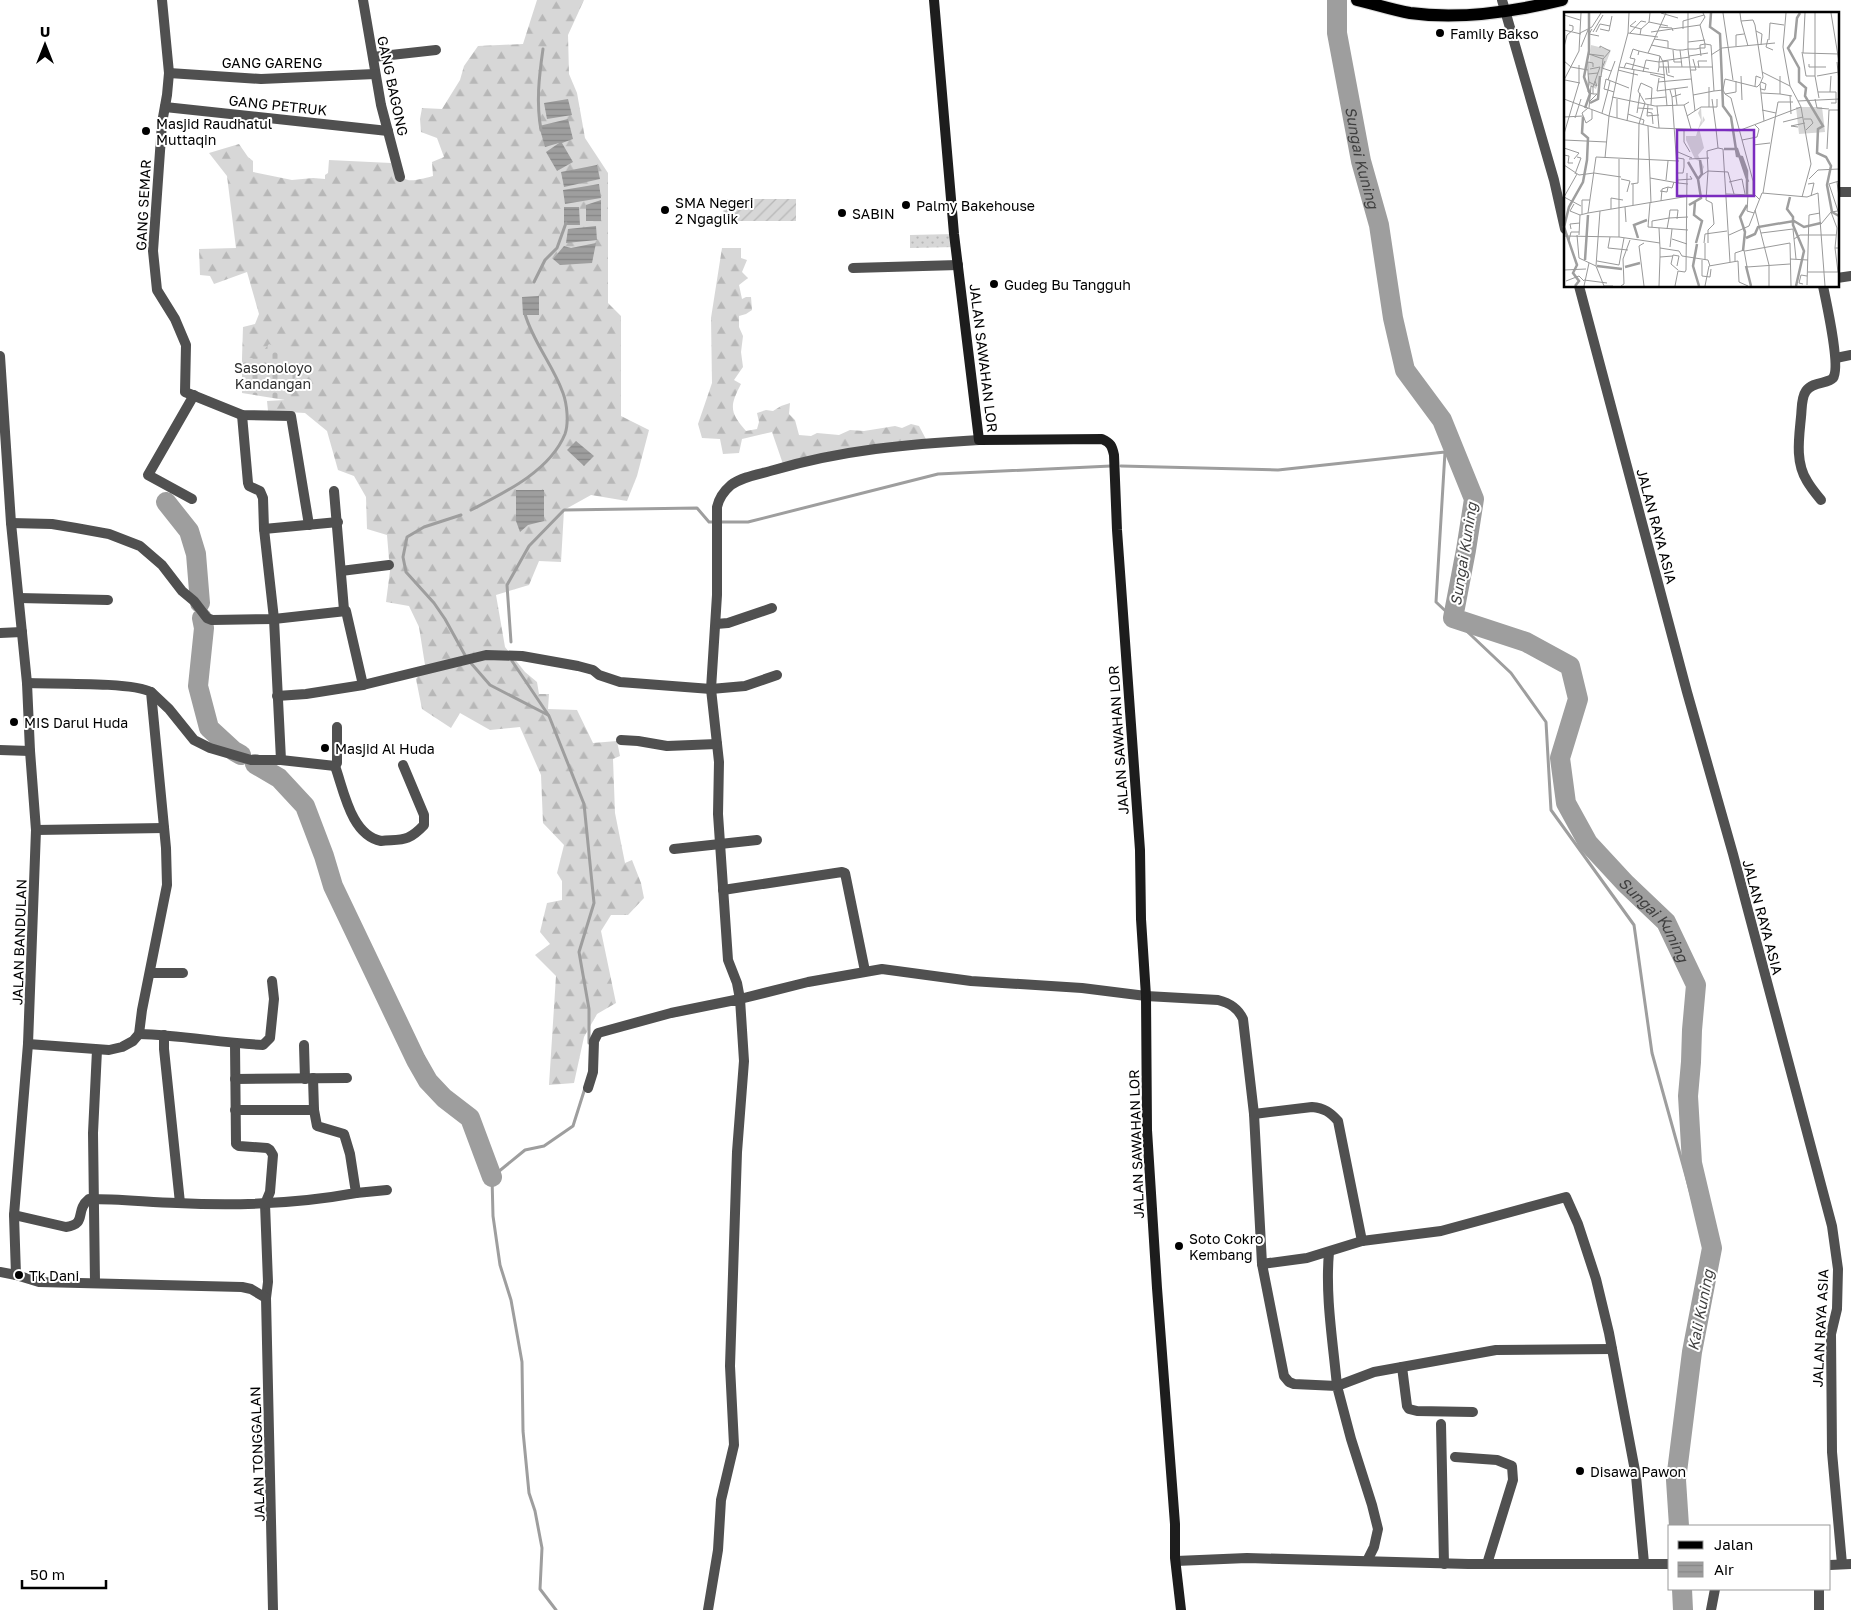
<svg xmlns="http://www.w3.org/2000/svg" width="1851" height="1610" font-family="'Golos Text',sans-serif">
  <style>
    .grass { fill: url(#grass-dots) }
    .forest { fill: url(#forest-firs) }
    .cemetery { fill: url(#cemetery-stones) }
    .garden { fill: url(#garden-furrows) }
    .water { fill: url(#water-rules) }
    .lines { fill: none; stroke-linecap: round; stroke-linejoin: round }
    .stream { stroke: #9e9e9e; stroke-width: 3 }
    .river { stroke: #9e9e9e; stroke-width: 20 }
    .primary-casing { stroke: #dbdbdb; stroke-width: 14 }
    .minor { stroke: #505050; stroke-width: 10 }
    .tertiary { stroke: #505050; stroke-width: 10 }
    .secondary { stroke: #1d1d1d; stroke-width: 10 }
    .primary { stroke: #000; stroke-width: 12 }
    .poi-dot { fill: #000; stroke: #fff; stroke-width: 2 }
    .labels { text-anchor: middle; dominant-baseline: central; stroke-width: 4; stroke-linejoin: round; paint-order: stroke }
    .poi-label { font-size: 14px; fill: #000; stroke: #fff; text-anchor: start }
    .street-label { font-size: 14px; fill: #000; stroke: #fff }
    .park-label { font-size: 14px; fill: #2e2e2e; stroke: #fff }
    .water-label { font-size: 15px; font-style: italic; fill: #3f3f3f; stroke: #fff }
    .inset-river { fill: none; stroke: #9e9e9e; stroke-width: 2.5 }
    .inset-road { fill: none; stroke: #999; stroke-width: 1 }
    .view { fill: #7b2cbf; fill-opacity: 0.15; stroke: #7b2cbf; stroke-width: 2.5 }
    .inset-edge { fill: none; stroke: #000; stroke-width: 2.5 }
  </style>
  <defs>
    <pattern id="grass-dots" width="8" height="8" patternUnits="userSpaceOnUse" patternTransform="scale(1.25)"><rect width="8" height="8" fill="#d7d7d7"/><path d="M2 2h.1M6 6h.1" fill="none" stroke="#b7b7b7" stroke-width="1.8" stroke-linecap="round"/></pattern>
    <pattern id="forest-firs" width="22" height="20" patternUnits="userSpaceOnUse" patternTransform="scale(1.25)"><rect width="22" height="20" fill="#d7d7d7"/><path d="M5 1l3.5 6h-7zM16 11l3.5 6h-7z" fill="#b7b7b7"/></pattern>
    <pattern id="cemetery-stones" width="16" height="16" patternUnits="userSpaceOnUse" patternTransform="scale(1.25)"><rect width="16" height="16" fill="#d7d7d7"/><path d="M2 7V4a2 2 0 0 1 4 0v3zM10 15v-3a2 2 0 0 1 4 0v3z" fill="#b7b7b7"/></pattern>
    <pattern id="garden-furrows" width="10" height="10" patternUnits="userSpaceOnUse" patternTransform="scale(1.25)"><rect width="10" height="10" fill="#d7d7d7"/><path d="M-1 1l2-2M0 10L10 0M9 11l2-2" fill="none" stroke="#b7b7b7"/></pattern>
    <pattern id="water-rules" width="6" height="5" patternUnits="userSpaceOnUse" patternTransform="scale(1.25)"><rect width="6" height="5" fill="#9e9e9e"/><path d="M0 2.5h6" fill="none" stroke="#868686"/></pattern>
  </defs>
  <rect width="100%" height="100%" fill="#fff"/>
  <path class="grass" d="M954,234L956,247L910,248V235Z"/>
  <g class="forest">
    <path d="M537,0H584L568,35L569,74L577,93L585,138L608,173V303L621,316V416L649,430L637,476L627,501L591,495L564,510L561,562L539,561L529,585L496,595L505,647L525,672L537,682L539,694H549L548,709L577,710L593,743L617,741L620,756L613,759L615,813L625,863L632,860L641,883L644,898L628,915H611L601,931L616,1003L597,1014L584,1037L574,1083L549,1085L556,976L535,955L550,944L540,932L547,903L562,900V881L557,873L564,845L543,823L541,775L520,727L490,730L460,713L451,728L422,709L416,679L425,665L419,627L409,606L386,602L390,571L387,535L367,529L366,497L354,476L338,470L327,431L305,413L268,411L267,401L285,400L257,358H242L243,327L255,324L259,314L247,272L214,284L210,276L200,275L199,249L236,248L227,176L209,153L239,144L248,157L253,161V172L292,180L313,178L325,179V175L328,173L329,160L391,163C405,185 409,182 433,176L432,162L444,157L437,138L421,132L420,119L422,108L442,109L460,80L464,66L478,46L523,44Z"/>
    <path d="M722,248H741V258L747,260L742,272L748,278L739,285L742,299L746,297H751L752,310L746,314L739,316V327L743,336L741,352L743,367L734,380L741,384C729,407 730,412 746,431L757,429L759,422L757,413L766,410L773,411L781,406L790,403L789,414L795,420L799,435L811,436L817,433L839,435L850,430L864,431L895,426L902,428L911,424L919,426L928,443L784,467L772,432L742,439L739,453L723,454L720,439L702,438L698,424L712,383L711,318Z"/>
  </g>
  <path class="cemetery" d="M269,344L283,350L297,373L285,400L242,393V358H257Z"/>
  <path class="garden" d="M724,199H796V221H723Z"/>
  <g class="water">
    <path d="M568,99L572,115L547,119L544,103Z"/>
    <path d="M568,119L573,139L562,143L573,162L557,171L546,152L559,143L545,147L539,126Z"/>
    <path d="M597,165L600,179L564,187L561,172Z"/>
    <path d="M599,184L601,198L565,204L563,190Z"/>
    <path d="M601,200V221H586V205Z"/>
    <path d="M564,207H579L580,225H564Z"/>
    <path d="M596,226L597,240L566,243L568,229Z"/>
    <path d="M596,243L592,263L560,265L553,259L564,246L571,248Z"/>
    <path d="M539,296V315H523L522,297Z"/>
    <path d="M576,441L594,456L584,466L567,450Z"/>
    <path d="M516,490H544V521L528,525L520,532L516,521Z"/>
  </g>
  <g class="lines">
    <g class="stream">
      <path d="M541,130C536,102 539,77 543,49"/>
      <path d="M534,282L545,260L557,248L566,223"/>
      <path d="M1121,466L1278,470L1445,452L1436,602L1511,673L1546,722L1551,810L1634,925L1652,1053L1706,1248L1705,1257"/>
      <path d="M471,510C504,493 550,471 565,434C569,423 567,404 563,393C553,365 533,342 525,314"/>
      <path d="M461,515L424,527L407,537L403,557L406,572L434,603L445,619L466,657"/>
      <path d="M511,642L507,585L529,546L564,510L697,508L709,522H748L938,474L1111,466"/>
      <path d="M512,661L549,716L584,804L594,903L579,952L589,1009V1043"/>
      <path d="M470,662L490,685L548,715"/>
      <path d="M556,1610L540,1589L542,1548L535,1511L529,1493L523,1431L522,1362L511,1300L500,1265L493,1216L492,1177L525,1150L544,1146L573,1126L585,1088"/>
    </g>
    <g class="river">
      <path id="s1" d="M1337,0V33L1361,161L1379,225L1393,318L1405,370L1442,420L1474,499L1466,550L1453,618L1526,642L1570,666L1578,699L1560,758L1566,803L1588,843L1625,883L1666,922L1696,985L1692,1030L1691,1062L1688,1096L1692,1163L1712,1248L1692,1352L1676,1480L1679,1526"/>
      <path d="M166,502L189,531L196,554L200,603"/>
      <path d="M202,618L204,628L198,686L209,728L234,751L241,755"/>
      <path d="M255,764L279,778L305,806L324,856L333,886L416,1060L428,1081L444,1098L470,1118L492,1177"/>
      <path d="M1682,1589L1683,1610"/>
    </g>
    <defs>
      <path id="primary" d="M1357,0C1375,4 1392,10 1410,13C1460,20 1513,12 1562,0"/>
    </defs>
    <use href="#primary" class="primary-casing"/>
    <g class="minor">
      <path d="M162,0L169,73L167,95L162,123L153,251L157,290L175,319L186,345L185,392L242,415L291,416L309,525"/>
      <path d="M363,0L381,105L400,177"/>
      <path d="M1502,0L1554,180L1565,229"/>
      <path d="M373,57L436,50"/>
      <path d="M169,73L261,79L375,74"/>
      <path d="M165,107L388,131"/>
      <path d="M1837,192H1851"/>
      <path d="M853,268L958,265"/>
      <path d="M1837,278L1851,276"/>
      <path d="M1579,286L1687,692L1733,854L1832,1226L1838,1269L1837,1309L1831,1334L1832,1452L1842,1564"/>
      <path d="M1836,358L1851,355"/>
      <path d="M242,415L248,483L249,486L260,491L263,498L264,529L274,619L281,760"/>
      <path d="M979,440C909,444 841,450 774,470C761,474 743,476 731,485C724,491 719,498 717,507V595L711,689L719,762L718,814L728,960L737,983L740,999L808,982L882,969L971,981L1082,988L1146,996L1218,1000C1230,1003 1238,1008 1243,1019L1254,1114L1262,1264L1284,1376L1289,1382L1294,1384L1337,1386L1351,1439L1372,1505L1378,1529L1374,1547L1367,1561"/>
      <path d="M334,491L344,610"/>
      <path d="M192,499L148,475L194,395"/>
      <path d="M1821,500C1816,494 1811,488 1807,481C1795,462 1799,438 1801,417C1802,409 1801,398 1806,391C1813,381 1828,384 1833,378C1841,367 1826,301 1823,286"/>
      <path d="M11,523L52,524L76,528L109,534L140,546L162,565L182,591L194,601L207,618L212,620L274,619L346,611L363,685"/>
      <path d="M264,529L338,522"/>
      <path d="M341,571L389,565"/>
      <path d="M19,598L108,600"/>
      <path d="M716,624L728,623L772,608"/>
      <path d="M0,633L22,632"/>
      <path d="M27,683C52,684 133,682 151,692L166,848L167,885L142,1010L139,1034L133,1041L122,1047L109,1050L28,1044"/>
      <path d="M151,692L169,709L194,740L210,748L251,760H281L335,766L337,763V727"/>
      <path d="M277,696L306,694L363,685L486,655L522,656L578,666L593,670L599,675L620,682L711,689L745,686L777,675"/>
      <path d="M621,740L638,741L667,746L717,744"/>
      <path d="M0,750L30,751"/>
      <path d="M335,766C344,791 351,835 381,841C403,839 408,842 424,825V815L403,765"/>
      <path d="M36,830L164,828"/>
      <path d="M674,849L757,840"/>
      <path d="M723,890L842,872L845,873L865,971"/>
      <path d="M150,973H183"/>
      <path d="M139,1034C181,1035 221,1043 263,1045L270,1038L274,999L272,981"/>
      <path d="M164,1035V1049L180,1203"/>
      <path d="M235,1044L236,1144L239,1146L267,1148L270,1150L273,1155L270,1192L265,1204L268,1282L266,1298"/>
      <path d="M304,1045L305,1079"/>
      <path d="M235,1079L347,1078"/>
      <path d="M588,1088L593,1072L594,1041L598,1033L671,1013L740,999L744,1061L737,1152L730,1366L734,1445L721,1500L718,1550L708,1610"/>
      <path d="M235,1110H314L313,1078"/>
      <path d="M1254,1114L1312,1107C1324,1108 1330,1112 1338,1121L1362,1241"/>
      <path d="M356,1193L387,1190"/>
      <path d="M14,1215L66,1227C88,1224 74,1211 89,1199C119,1199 148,1202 177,1203C237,1206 297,1204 356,1193L350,1154L344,1134L317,1126L314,1110"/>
      <path d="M1329,1252C1325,1296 1333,1342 1337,1386L1374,1372L1496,1350L1612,1349"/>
      <path d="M1262,1264L1307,1258L1362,1241L1441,1231L1566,1197L1578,1224L1596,1279L1609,1333L1636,1476L1644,1563"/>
      <path d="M0,1272L16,1275"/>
      <path d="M95,1283L93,1133L97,1050"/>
      <path d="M1402,1367L1407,1406L1409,1409L1417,1411L1473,1412"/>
      <path d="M1441,1424L1444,1564"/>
      <path d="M1455,1457L1497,1460L1512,1466L1513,1480L1487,1564"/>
      <path d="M1176,1561L1247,1558L1468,1564H1670"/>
      <path d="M1830,1565L1851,1564"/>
      <path d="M1711,1610L1715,1589"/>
      <path d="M1819,1610V1589"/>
    </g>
    <path class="tertiary" d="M0,356L11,523L27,683L30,751L36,830L28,1044L14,1215L16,1275L39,1282L242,1287L251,1289L266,1298L273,1610"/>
    <path class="secondary" d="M934,0L954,234L979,440L1102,439C1111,443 1112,446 1114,455L1117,530L1140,850L1141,919L1146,996L1147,1130L1157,1288L1175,1524V1558L1181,1610"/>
    <use href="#primary" class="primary"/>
  </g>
  <g class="poi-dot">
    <circle cx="1440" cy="33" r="5"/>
    <circle cx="146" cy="131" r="5"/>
    <circle cx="906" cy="205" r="5"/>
    <circle cx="665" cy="210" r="5"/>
    <circle cx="842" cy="213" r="5"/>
    <circle cx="994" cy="284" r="5"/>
    <circle cx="14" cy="722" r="5"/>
    <circle cx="325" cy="748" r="5"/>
    <circle cx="1179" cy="1246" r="5"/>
    <circle cx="19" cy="1275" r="5"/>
    <circle cx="1580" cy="1471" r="5"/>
  </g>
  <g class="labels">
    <g class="poi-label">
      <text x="1450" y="33">Family Bakso</text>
      <text x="156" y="123">Masjid Raudhatul<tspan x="156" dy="16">Muttaqin</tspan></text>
      <text x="675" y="202">SMA Negeri<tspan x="675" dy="16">2 Ngaglik</tspan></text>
      <text x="916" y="205">Palmy Bakehouse</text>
      <text x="852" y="213">SABIN</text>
      <text x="1004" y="284">Gudeg Bu Tangguh</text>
      <text x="24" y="722">MIS Darul Huda</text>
      <text x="335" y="748">Masjid Al Huda</text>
      <text x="1189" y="1238">Soto Cokro<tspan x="1189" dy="16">Kembang</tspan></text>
      <text x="29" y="1275">Tk Dani</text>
      <text x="1590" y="1471">Disawa Pawon</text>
    </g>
    <g class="street-label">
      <text x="272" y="62">GANG GARENG</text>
      <text transform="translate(393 86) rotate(78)">GANG BAGONG</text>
      <text transform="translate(278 105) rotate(6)">GANG PETRUK</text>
      <text transform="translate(143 205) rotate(-87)">GANG SEMAR</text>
      <text transform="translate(984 358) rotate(83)">JALAN SAWAHAN LOR</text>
      <text transform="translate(1657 526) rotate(75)">JALAN RAYA ASIA</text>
      <text transform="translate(1118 740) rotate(-94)">JALAN SAWAHAN LOR</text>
      <text transform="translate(1763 917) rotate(75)">JALAN RAYA ASIA</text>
      <text transform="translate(19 942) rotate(-88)">JALAN BANDULAN</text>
      <text transform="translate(1136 1144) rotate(-92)">JALAN SAWAHAN LOR</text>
      <text transform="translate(1820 1328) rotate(-87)">JALAN RAYA ASIA</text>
      <text transform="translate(257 1454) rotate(-92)">JALAN TONGGALAN</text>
    </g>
    <g class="park-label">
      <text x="273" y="367">Sasonoloyo<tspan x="273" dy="16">Kandangan</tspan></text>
    </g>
    <g class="water-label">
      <text stroke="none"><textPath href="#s1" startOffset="160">Sungai Kuning</textPath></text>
      <text transform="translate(1463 554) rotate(-81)">Sungai Kuning</text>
      <text stroke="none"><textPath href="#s1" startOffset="1061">Sungai Kuning</textPath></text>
      <text transform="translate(1700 1310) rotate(-79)">Kali Kuning</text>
    </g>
  </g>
  <g transform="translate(1564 12)">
    <rect width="275" height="275" fill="#fff"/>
    <path d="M137,95L138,112L139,104L141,108L135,116L140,136L134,143L140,155L136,163L135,149L131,147L122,128V124H132L137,108L134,101Z" fill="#d7d7d7"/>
    <path d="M27,33L47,38L32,77L23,72ZM232,95H258L261,120L235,122Z" fill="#d7d7d7"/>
    <path class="inset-river" d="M147,1L146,15L156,22L159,94L167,105L173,144L178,145L183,159V185M236,1L233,6L231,26L224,36L235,56V70L242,76L241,84L259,114L254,117L253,141L262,145L267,154L263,173L268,200L275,204M26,91L34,87L36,64M21,96L26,82L20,65L25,39V1M160,137H173L184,170M124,150L134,167M226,185L223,197L229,205V213L240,239L232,274M131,190L130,203L138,209L132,231M125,193L137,186L134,167L138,162L136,148M74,226L70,213L83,208M182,226L191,222L194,215L230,209L240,215L257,211M133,232L129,254L135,274M179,239L181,220L176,205L183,193M21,248L24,203M33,254L58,257M182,254L187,274M61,255L76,251M11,274L15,269L9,261L13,253L0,215L5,195L19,170L23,148L24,126L18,121L19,105"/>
    <path class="inset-road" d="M97,1L114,6M124,1V37L131,99M139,1L141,5L136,13L141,32L147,33M159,1L169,68M176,1L177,9L189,8L191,13L199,65L196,72L200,109M222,1L219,35L226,74L234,89M241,1L239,41L275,42M251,1V64L255,86M267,1L275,50M0,3L16,8M72,9L66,14L77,17M177,9L184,34M85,10L104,14M95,15L108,16L109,19M28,17L25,22L35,24M36,17L45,19L48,4M119,17V9L140,3M0,18L17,22M192,19L198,22L197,33M29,20L39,3M32,20L36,12L46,14M87,20L136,13M16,21L28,15L37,1M64,21L94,25M64,21L65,1M66,21L77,9L82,10M76,23L77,17L85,10L86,1M90,27L104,29V36M204,27L202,35L209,38M205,28L206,11L220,13M124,30L141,28M87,33L113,38H119L124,37H132L136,36H141V32L136,33V36L137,44M147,33L150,79L159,78M172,34V23L180,22M0,35L3,23L9,18V14L5,13M17,35L24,18M36,36V34L46,39L39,47L37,65M109,38L110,50H118M116,38L118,55M75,39L96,44M238,40L242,64H251M84,41L102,1M147,43L158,36L211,31M96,44L99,50L103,94M125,44L144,41M39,47L25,42L40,44M0,49L7,55L24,58M41,49L38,56L47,59M98,49L126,45M273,50L275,69M245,52V55H262M29,55V51L24,50V62L34,61M55,55L64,21M95,55V50L104,49L105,61M102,55L103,63L110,65M60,56L62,51L85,57M135,56L134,49H143M54,58L74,63M68,58L71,47L66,46L69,37L75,39L74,43M127,58H132L129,47M79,60L82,48L95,50L96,44M94,60L95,55H148M198,60L226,74M24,62L25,70L33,74L31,69M86,62L101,66M177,64L178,88M216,64V82L228,84M253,64L275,60M95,66L93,79L124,75M0,68L15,39L17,1M1,68L16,71M44,68L51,49M46,69L44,78L50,80M25,70L24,80L29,82M94,70L127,67M191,74L192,64L197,66M111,77L113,93M197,77L201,78L202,72L197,70M106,78L108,85L117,82M254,80H272V91H267M266,80L267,64M197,81L216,82M43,82L44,78L40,77L42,67L65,76M161,82L167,86L170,98L189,169V183M161,82L159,78L161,67L193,75L196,72M161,82L172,80V69M129,83L150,79M226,83L227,102M48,85L91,94L120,93M108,85L114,171L124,172M0,87L45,104L93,116L174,119L237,95L234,89L275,87M81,87L102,85M148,87L152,117M251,87L253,96L265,97M26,89L33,82H29V75M125,90L120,93L127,117M84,93L83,104L95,103M93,94L95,116M145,95V75M237,95L247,152L238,185M24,96L18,101L22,111L28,107V98M25,96L27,74L29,75L36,55L26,57M74,96L89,97M198,98L212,101L199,181M83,100L88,101L89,112M38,101L43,82M73,101L76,81M212,101L214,90H229M64,102L80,108L79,112M45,104L55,55L101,63M123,104L137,95H153V87M0,105L19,104M11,106L17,87M53,106V87M240,107H247L249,111L242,118M63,109L70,58M219,110L239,105M84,114L87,191M234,115L227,114L241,111M120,117V130L126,140M152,117L154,136L159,137L166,250M0,122L15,71V53M0,128L43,130M178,128L193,125L195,117L191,113M189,133L206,131M0,136L15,141L10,147M154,136L143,139L144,159L164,160L170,182M263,137L265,98H275M114,140L128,146M0,143L5,144L4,151H9M32,145L115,149M41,146L45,104M114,146L120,147V155L119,161H114M125,147L145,146M0,153L15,163L30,161L57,165M11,162L17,146L13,145M138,163L144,159L142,188L148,191L150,212L144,218V231M86,166L114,171M57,167L66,169L63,180M245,167L254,158L275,157M102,168L104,149M114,168L128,167L126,164M165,170L178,167L181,182M273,170L275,185M67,172L74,171L75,112L81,91L74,79L77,71L88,76L87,93M69,172V193M244,172L250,171L247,184M96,179L103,180L104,175L108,176L110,170M162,182L191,183L195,187M184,183L183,199L190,201M0,185L13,162M0,185L17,194M97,189L98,177L104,175M86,191L84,215L124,218M10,192L6,199L16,203M61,195L62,210M47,197V186L59,188M191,198L205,253V274M274,199L265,172L275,169M267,200L273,216L271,236H275M24,201L125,184M18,202V188H26M105,206L106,198H114L113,207M257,212L267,200L274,199M88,215V209L105,206M95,216L96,236L115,239L118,244L144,248L146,254M7,217L6,212L16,211M103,217L105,206L124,205M197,221L229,217L232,247M13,223L15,246L32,254L36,199M15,223L16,203L24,201L32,145M165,223L185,214L198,181L243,185L254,181L261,274M0,224L55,225L96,231M46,225L44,236L64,238M55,225V147M108,227L123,232M230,227L236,223H272M5,228L7,220H15M140,231L141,222L163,219M141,231V248M106,235L108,217M96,236V245L109,244M271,236L274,260M181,239L226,231L227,274M226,247L244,248M138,248V264L146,265L147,257M33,249L55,253M171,249V241L180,238L183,255L226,252M0,253V270M55,253L60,226M32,254L40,274H49M113,254L115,244L109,243L107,252L114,258M0,258L22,257M244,260H275M20,268L43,271M2,269L15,264L20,269M239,272L235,271L237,263L243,264M243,273L245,203L256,201M20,274L25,251M57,274L60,272L59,247L66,228M80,274L75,234L80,231M95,274L96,245M111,274L114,259L121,260L122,258L123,161M141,274L145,254L174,249L175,270L184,274"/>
    <path class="view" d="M113,118H190V184H113Z"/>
    <rect width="275" height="275" class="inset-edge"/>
  </g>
  <rect x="1668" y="1525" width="162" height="65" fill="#ffffff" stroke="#999999"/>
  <rect x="1678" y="1541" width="25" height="8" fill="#000000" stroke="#999999"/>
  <text x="1714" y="1550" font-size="15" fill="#000000">Jalan</text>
  <rect x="1678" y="1562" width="25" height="15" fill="url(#water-rules)" stroke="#999999"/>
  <text x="1714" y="1575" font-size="15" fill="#000000">Air</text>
  <g transform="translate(45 45)" stroke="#ffffff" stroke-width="4" paint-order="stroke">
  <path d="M0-4L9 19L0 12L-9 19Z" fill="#000000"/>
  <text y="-8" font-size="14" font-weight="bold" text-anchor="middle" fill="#000000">U</text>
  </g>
  <path d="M22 1580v8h84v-8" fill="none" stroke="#000000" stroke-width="2.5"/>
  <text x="30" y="1580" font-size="15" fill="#000000" stroke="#ffffff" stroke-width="4" paint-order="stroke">50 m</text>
</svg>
